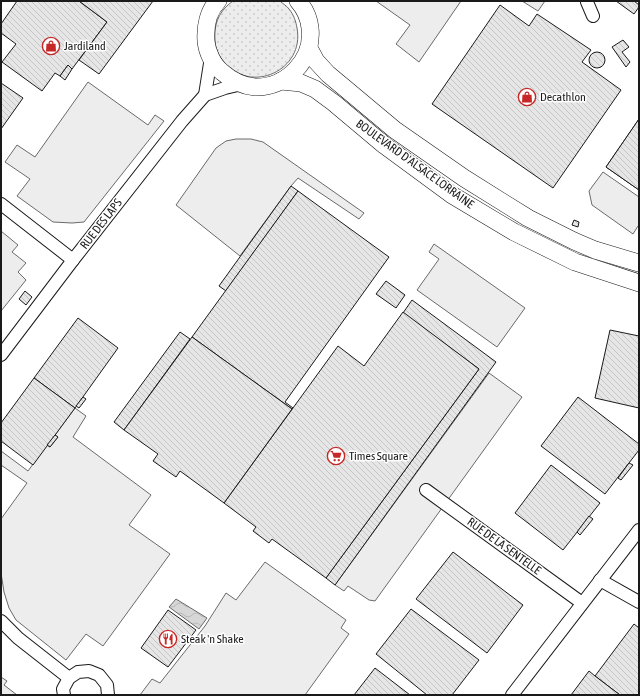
<svg xmlns="http://www.w3.org/2000/svg" width="640" height="696" font-family="'Asap Condensed',sans-serif">
  <style>
    .grass { fill: url(#grass-dots); stroke: #6a6a6a }
    .built { fill: #ededed; stroke: #6a6a6a }
    .water { fill: url(#water-waves); stroke: #6a6a6a }
    .building { fill: url(#building-back-hatch); stroke: #1a1a1a }
    .lines { fill: none; stroke-linecap: round; stroke-linejoin: round }
    .street-casing { stroke: #1a1a1a; stroke-width: 14 }
    .secondary-casing { stroke: #1a1a1a; stroke-width: 18 }
    .street { stroke: #fff; stroke-width: 12 }
    .secondary { stroke: #fff; stroke-width: 17 }
    .labels { text-anchor: middle; dominant-baseline: central; stroke-width: 3; stroke-linejoin: round; paint-order: stroke }
    .poi-label { font-size: 12px; fill: #1a1a1a; stroke: #fff; text-anchor: start }
    .street-label { font-size: 12px; fill: #1a1a1a; stroke: #fff }
  </style>
  <defs>
    <pattern id="grass-dots" width="8" height="8" patternUnits="userSpaceOnUse"><rect width="8" height="8" fill="#ededed"/><path d="M2 2h.1M6 6h.1" fill="none" stroke="#cbcbcb" stroke-width="1.8" stroke-linecap="round"/></pattern>
    <pattern id="water-waves" width="16" height="10" patternUnits="userSpaceOnUse"><rect width="16" height="10" fill="#d7d7d7"/><path d="M0 5q4-4 8 0t8 0" fill="none" stroke="#b8b8b8"/></pattern>
    <pattern id="building-back-hatch" width="6" height="6" patternUnits="userSpaceOnUse"><rect width="6" height="6" fill="#e6e6e6"/><path d="M-1 5l2 2M0 0l6 6M5-1l2 2" fill="none" stroke="#c5c5c5"/></pattern>
  </defs>
  <rect width="100%" height="100%" fill="#fff"/>
  <path class="grass" d="M233,1H280C283,4 287,6 289,9C294,15 296,22 297,28C305,70 251,95 224,62C219,56 215,48 215,40C214,23 219,11 233,1Z"/>
  <g class="built">
    <path d="M376,1H461L419,62L396,44L410,25Z"/>
    <path d="M522,1H545L538,11Z"/>
    <path d="M88,82L148,125L155,115L164,121L84,222L72,223L53,222L17,196L30,179L5,162L17,145L35,157Z"/>
    <path d="M236,139H251L263,142L364,213L359,219L298,178L291,186L240,256L176,205L216,148L226,141Z"/>
    <path d="M603,172L639,197V226H638L633,234L592,205L589,191Z"/>
    <path d="M1,231L18,245L12,252L26,263L18,272L26,280L1,311Z"/>
    <path d="M434,244L525,308L497,347L417,290L439,259L429,252Z"/>
    <path d="M489,373L522,397L375,601L369,600L348,586L344,591L335,585Z"/>
    <path d="M75,408L86,416L73,437L151,495L129,525L170,554L103,646L86,634L66,660L16,620L9,608L4,592L1,573V519L27,483L1,465V451L28,471L47,445L50,447L58,437L55,435Z"/>
    <path d="M265,562L346,620L341,628L349,634L305,695H140L152,679L160,683L205,626L226,593L236,600Z"/>
    <path d="M1,677L7,681L4,685L17,695H1Z"/>
  </g>
  <path class="water" d="M176,599L207,618L199,629L169,607Z"/>
  <g class="building">
    <path d="M17,1H79L107,22L72,69L68,65L60,76L55,73L42,91L2,62L16,44L1,33V24Z"/>
    <path d="M79,1H153L99,74L79,60L107,22Z"/>
    <path d="M616,1H634L639,5V7L634,14Z"/>
    <path d="M500,5L529,26L537,14L591,50L582,62L621,90L553,188L432,104Z"/>
    <path d="M623,40L629,47L622,52L630,62L626,67L612,47Z"/>
    <circle cx="597" cy="60" r="8"/>
    <path d="M68,65L72,69L65,80L60,76Z"/>
    <path d="M1,83L23,98L1,129Z"/>
    <path d="M639,119V190L606,167Z"/>
    <path d="M639,119V190L606,167Z"/>
    <path d="M291,186L298,191L226,291L219,286Z"/>
    <path d="M298,191L389,257L285,402L293,408L292,409L192,337Z"/>
    <path d="M574,220L579,222L578,227L572,225Z"/>
    <path d="M386,281L405,295L396,308L376,294Z"/>
    <path d="M25,291L32,297L26,305L19,299Z"/>
    <path d="M412,300L496,362L335,585L326,578L479,369L403,313Z"/>
    <path d="M403,312L479,369L326,578L272,539L269,543L253,531L256,527L224,503L338,346L364,366Z"/>
    <path d="M78,318L118,348L75,408L34,378Z"/>
    <path d="M610,330L639,336V408L595,398Z"/>
    <path d="M180,332L190,339L124,430L114,422Z"/>
    <path d="M192,337L292,409L224,503L180,471L176,477L153,461L158,454L124,430Z"/>
    <path d="M34,378L75,408L33,465L1,441V423Z"/>
    <path d="M83,397L86,399L79,408L76,406Z"/>
    <path d="M578,397L639,444V450L605,494L541,446Z"/>
    <path d="M55,435L58,437L50,447L47,445Z"/>
    <path d="M629,463L633,465L621,480L618,478Z"/>
    <path d="M551,465L600,503L563,550L515,513Z"/>
    <path d="M589,516L593,519L580,535L577,532Z"/>
    <path d="M453,552L523,605L487,653L416,599Z"/>
    <path d="M411,609L479,660L452,695H427L376,654Z"/>
    <path d="M168,610L196,630L168,667L141,648Z"/>
    <path d="M634,624L639,628V695H620L595,676Z"/>
    <path d="M375,668L410,695H354Z"/>
    <path d="M589,671L595,676L620,695H571Z"/>
  </g>
  <g class="lines">
    <defs>
      <g id="street">
        <path d="M587,1V2L593,16"/>
        <path d="M205,95L211,57"/>
        <path d="M1,204L73,260"/>
        <path d="M1,355L73,260L182,121L205,95L225,88L242,84"/>
        <path d="M426,490L582,603"/>
        <path d="M600,580L639,602"/>
        <path d="M1,621L18,638L69,678"/>
        <path d="M64,695L63,689L69,678L78,672L89,671L99,675L107,685L108,695"/>
        <path d="M512,695L639,530"/>
      </g>
      <g id="secondary">
        <path d="M218,1C208,11 205,27 206,41C207,52 213,65 222,72C231,80 243,86 255,87C286,88 314,60 310,28C309,18 305,9 298,1"/>
        <path d="M309,48L316,61L328,74L346,89L395,130L464,178L528,218L574,241L595,250L639,263"/>
        <path d="M281,81L301,83L315,89L334,103L384,145L452,195L514,232L575,262L639,283"/>
      </g>
    </defs>
    <use href="#street" class="street-casing"/>
    <use href="#secondary" class="secondary-casing"/>
    <use href="#street" class="street"/>
    <use href="#secondary" class="secondary"/>
  </g>
  <defs>
    <symbol id="shop-ring" viewBox="-11 -11 22 22"><circle r="9.5" fill="#fff" stroke="#c62828" stroke-width="1.5"/><path d="M-5-2.5h2.3a2.7 3.5 0 0 1 5.4 0H5L5.5 6h-11ZM-1.5-2.5h3a1.5 2.3 0 0 0-3 0Z" fill="#c62828"/></symbol>
    <symbol id="supermarket-ring" viewBox="-11 -11 22 22"><circle r="9.5" fill="#fff" stroke="#c62828" stroke-width="1.5"/><path d="M-6-5.5h2.5l.6 2H6L4.5 2H-2.5L-4.4-4H-6ZM-1.5 3.2a1.3 1.3 0 1 0 .1 0ZM3 3.2a1.3 1.3 0 1 0 .1 0Z" fill="#c62828"/></symbol>
    <symbol id="restaurant-ring" viewBox="-11 -11 22 22"><circle r="9.5" fill="#fff" stroke="#c62828" stroke-width="1.5"/><path d="M-5-6h1v4h1v-4h1v4h1v-4h1v5L-1.5 .5V6h-2V.5L-5-1ZM5-6V6H3V1.5H1.5Q1.5-4 5-6Z" fill="#c62828"/></symbol>
  </defs>
  <g fill-rule="evenodd">
    <use href="#shop-ring" x="41" y="36" width="20" height="20"/>
    <use href="#shop-ring" x="517" y="87" width="20" height="20"/>
    <use href="#supermarket-ring" x="326" y="446" width="20" height="20"/>
    <use href="#restaurant-ring" x="158" y="629" width="20" height="20"/>
  </g>
  <g class="labels">
    <g class="poi-label">
      <text x="64" y="46">Jardiland</text>
      <text x="540" y="97">Decathlon</text>
      <text x="349" y="456">Times Square</text>
      <text x="181" y="639">Steak 'n Shake</text>
    </g>
    <g class="street-label">
      <text transform="translate(415 164) rotate(36)">BOULEVARD D'ALSACE LORRAINE</text>
      <text transform="translate(101 224) rotate(-52)">RUE DES LAPS</text>
      <text transform="translate(504 546) rotate(36)">RUE DE LA SENTELLE</text>
    </g>
  </g>
  <rect width="640" height="696" fill="none" stroke="#1a1a1a" stroke-width="4"/>
</svg>
